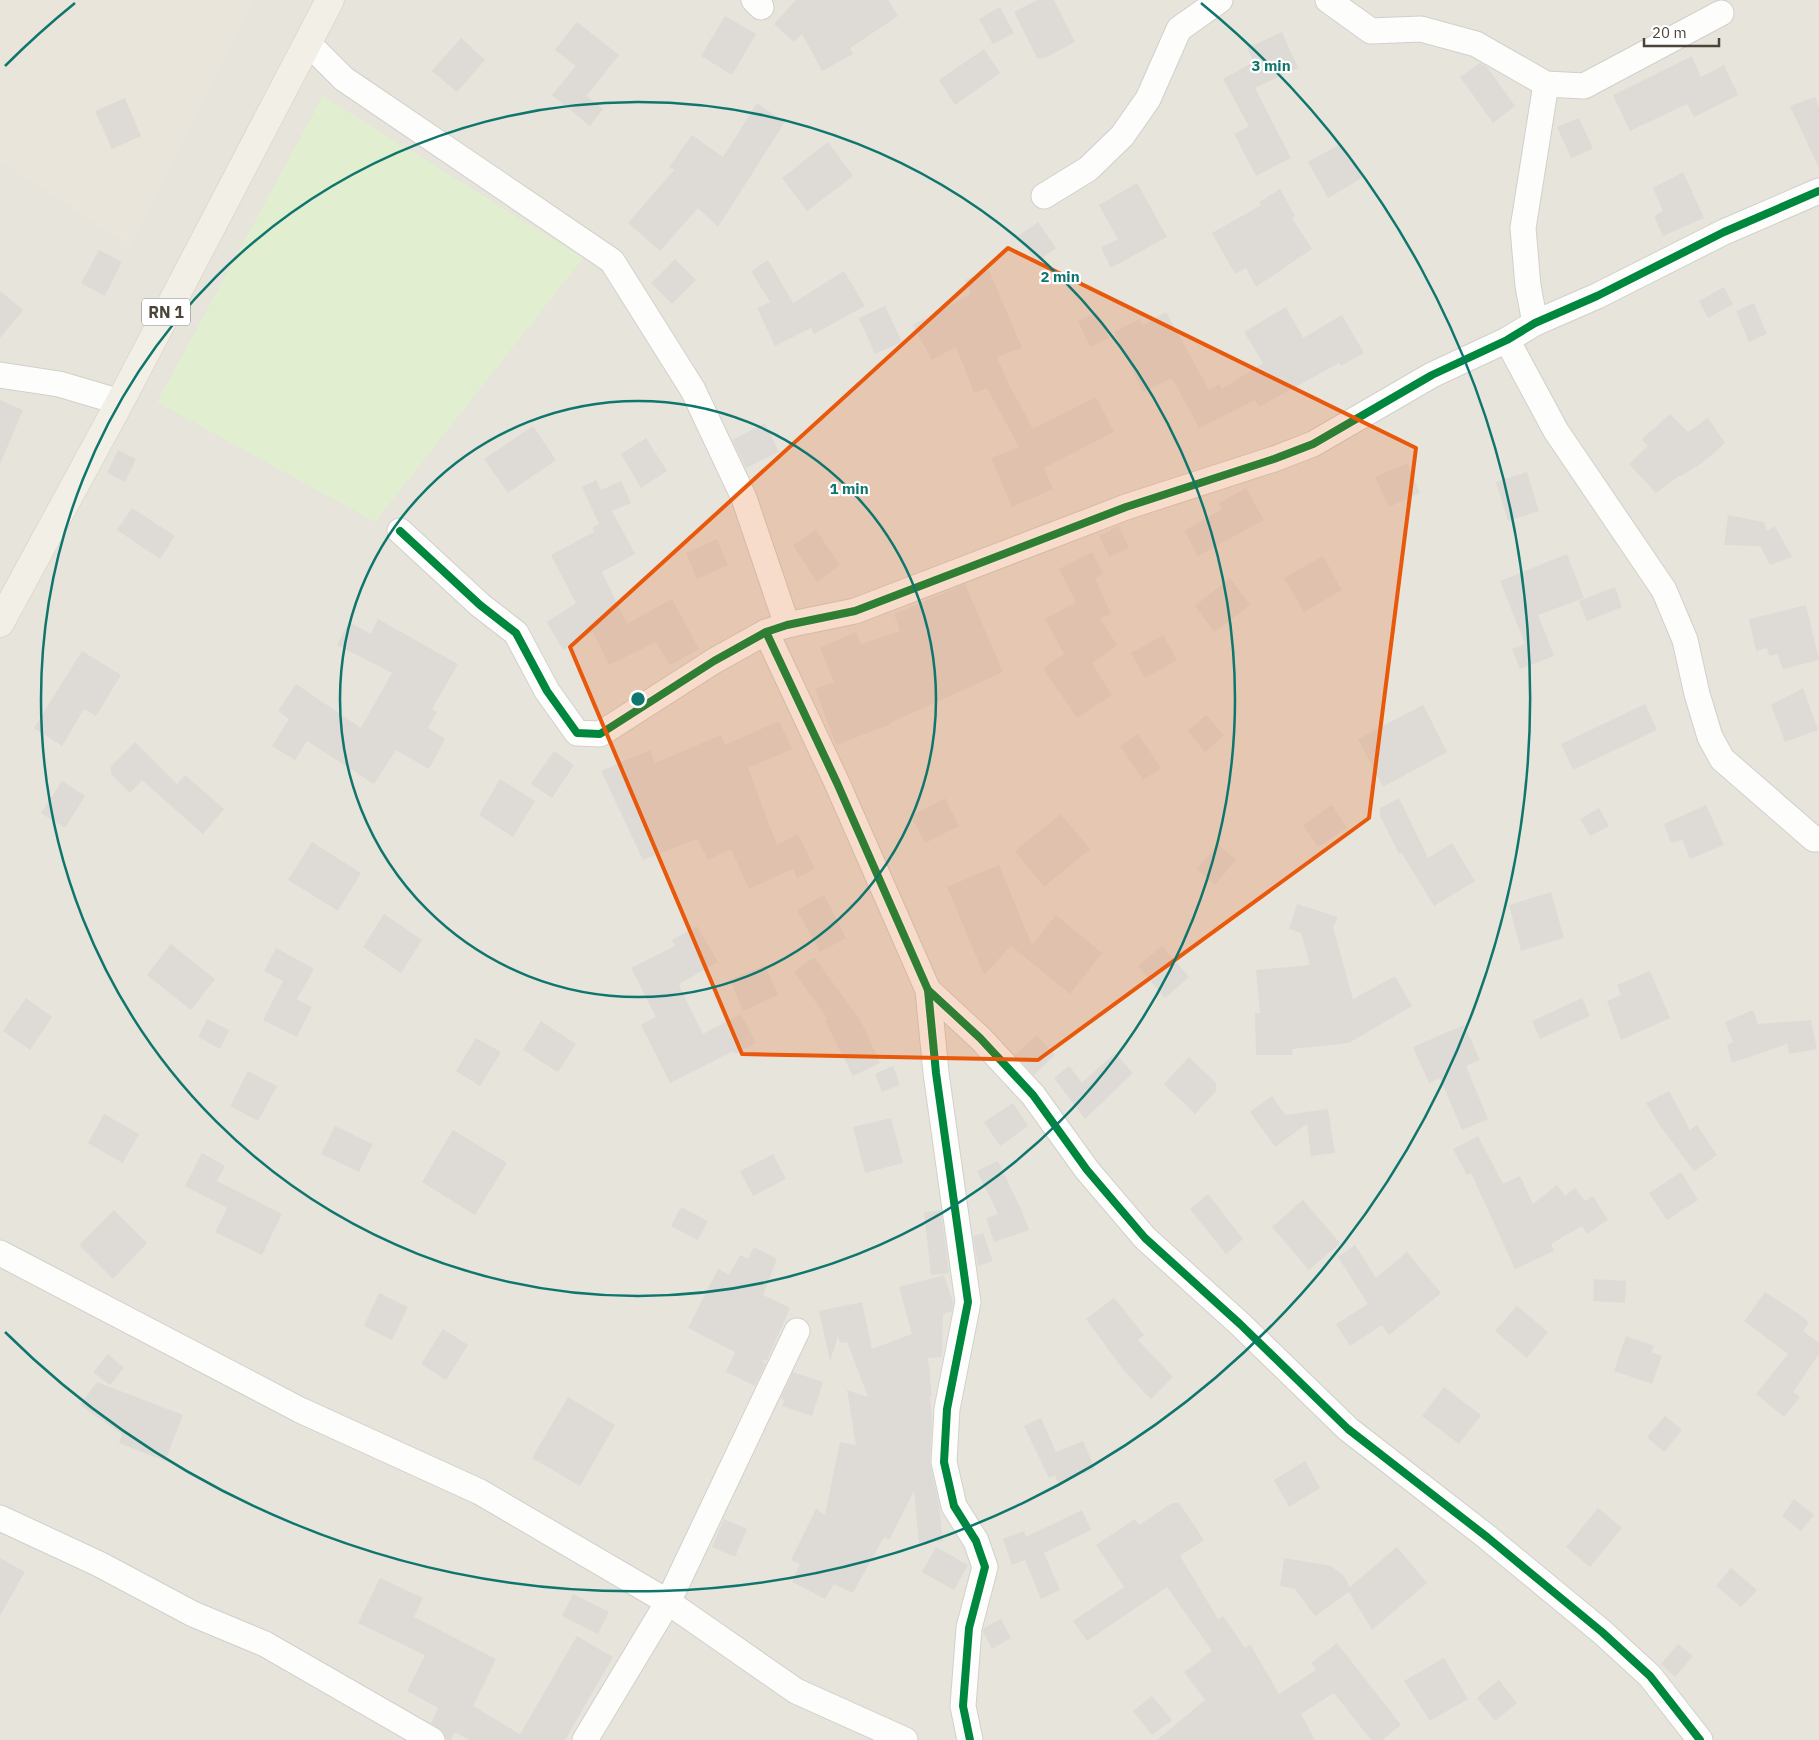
<svg xmlns="http://www.w3.org/2000/svg" width="1819" height="1740" font-family="'IBM Plex Sans',sans-serif">
  <style>
    .residential { fill: #e7e4dc }
    .education { fill: #eae5da }
    .green { fill: #e1eecf }
    .building { fill: #dedbd6 }
    .lines { fill: none; stroke-linecap: round; stroke-linejoin: round }
    .minor-casing { stroke: #d2d0cb; stroke-width: 27 }
    .primary-casing { stroke: #d6cebb; stroke-width: 29 }
    .minor { stroke: #fdfdfc; stroke-width: 25 }
    .primary { stroke: #f2efe6; stroke-width: 28 }
    .cycleway-casing { stroke: #fff; stroke-width: 11 }
    .cycleway { stroke: #00873e; stroke-width: 8 }
    .marked { fill: #e8590c; fill-opacity: 0.2; stroke: #e8590c; stroke-width: 4; stroke-linejoin: round }
    .ring { fill: none; stroke: #0f766e; stroke-width: 2.5 }
    .labels { text-anchor: middle; dominant-baseline: central; stroke-width: 4.5; stroke-linejoin: round; paint-order: stroke }
    .shield { fill: #fff; stroke: #817c74; stroke-width: 1 }
    .shield-label { font-size: 16px; font-weight: bold; fill: #4b4439 }
    .centre { fill: #0f766e; stroke: #fff; stroke-width: 2.5 }
    .ring-label { font-size: 15px; text-anchor: middle; font-weight: bold; fill: #0f766e; stroke: #fff; stroke-width: 4.5; stroke-linejoin: round; paint-order: stroke }
  </style>
  <rect width="100%" height="100%" fill="#f4f2ee"/>
  <path class="residential" d="M251,0H1819V1740H0V159L129,244Z"/>
  <path class="education" d="M0,0H251L129,244L0,159Z"/>
  <path class="green" d="M323,96L583,258L375,522L157,402Z"/>
  <g class="building">
    <path d="M796,0H888L898,16L850,48L853,54L822,71L802,34L794,42L774,24Z"/>
    <path d="M1037,0H1054L1075,42L1045,58H1037L1014,12Z"/>
    <path d="M1000,7L1014,33L993,44L979,19Z"/>
    <path d="M725,16L756,34L732,75L701,56Z"/>
    <path d="M577,22L619,55L586,96L603,109L590,126L552,95L576,66L555,50Z"/>
    <path d="M1282,32L1298,68L1255,88L1291,158L1256,176L1234,134L1249,126L1223,79L1254,62L1247,48Z"/>
    <path d="M461,38L485,60L457,92L432,71Z"/>
    <path d="M984,49L1000,73L955,105L939,80Z"/>
    <path d="M1692,56L1701,77L1724,65L1738,95L1694,117L1687,104L1630,131L1613,95Z"/>
    <path d="M1480,63L1487,67L1515,106L1493,123L1460,77Z"/>
    <path d="M1815,97L1819,108V168L1790,106Z"/>
    <path d="M125,98L141,136L112,149L95,111Z"/>
    <path d="M757,103L785,122L718,227L698,208L660,251L628,223L674,170L669,167L692,135L723,157Z"/>
    <path d="M1579,118L1593,149L1571,158L1557,127Z"/>
    <path d="M828,142L853,176L807,211L782,178Z"/>
    <path d="M1342,143L1362,178L1328,198L1308,162Z"/>
    <path d="M1683,172L1704,218L1663,236L1654,216L1663,211L1653,188Z"/>
    <path d="M1137,183L1167,237L1111,268L1101,247L1118,239L1099,205Z"/>
    <path d="M1280,189L1295,216L1292,218L1312,249L1256,287L1246,268L1235,274L1212,233L1261,205L1259,202Z"/>
    <path d="M1038,222L1056,248L1036,263L1018,236Z"/>
    <path d="M99,250L122,262L105,296L81,283Z"/>
    <path d="M675,259L696,280L672,304L651,283Z"/>
    <path d="M768,260L793,303L844,271L865,306L814,334L811,328L775,346L757,308L770,302L751,271Z"/>
    <path d="M989,270L1022,348L997,357L1006,379L1033,429L1096,397L1114,432L1044,468L1053,489L1012,507L991,458L1019,447L987,388L974,393L956,347L932,360L913,325L971,294L965,280Z"/>
    <path d="M1724,287L1733,304L1708,318L1699,301Z"/>
    <path d="M0,291L23,310L0,338Z"/>
    <path d="M1754,303L1767,334L1749,342L1736,311Z"/>
    <path d="M885,306L902,342L875,354L859,318Z"/>
    <path d="M1286,307L1303,338L1342,315L1364,353L1341,366L1339,363L1259,407L1255,400L1199,428L1172,378L1143,392L1114,332L1139,319L1143,325L1166,312L1209,390L1219,384L1222,389L1263,363L1244,332Z"/>
    <path d="M1097,312L1109,338L1090,347L1078,321Z"/>
    <path d="M0,400L23,410L0,464Z"/>
    <path d="M1670,414L1688,432L1708,418L1725,443L1702,463L1681,476H1679L1656,493L1629,464L1648,446L1642,439Z"/>
    <path d="M765,423L779,452L746,468L732,440Z"/>
    <path d="M533,426L556,460L508,493L484,459Z"/>
    <path d="M646,438L667,471L641,488L621,454Z"/>
    <path d="M118,450L136,459L125,482L107,473Z"/>
    <path d="M1407,463L1420,493L1389,507L1375,477Z"/>
    <path d="M1527,472L1539,511L1508,521L1496,482Z"/>
    <path d="M596,480L601,490L621,481L631,503L612,511L635,554L602,572L627,624L672,599L699,649L670,665L656,642L609,665L593,632L563,650L547,622L576,603L551,555L594,532L592,528L599,524L582,487Z"/>
    <path d="M1246,488L1264,520L1198,556L1184,531L1222,509L1219,503Z"/>
    <path d="M132,508L175,536L160,559L117,530Z"/>
    <path d="M1728,515L1764,522L1767,531L1775,526L1792,557L1770,565L1760,546L1724,545Z"/>
    <path d="M1119,526L1129,548L1109,557L1099,536Z"/>
    <path d="M816,530L840,565L817,582L793,545Z"/>
    <path d="M717,539L728,565L697,579L686,553Z"/>
    <path d="M1092,552L1103,574L1095,579L1111,614L1100,619L1117,645L1092,663L1112,695L1077,718L1043,668L1064,654L1045,619L1076,602L1059,569Z"/>
    <path d="M1567,554L1584,598L1538,615L1554,656L1520,669L1512,649L1525,644L1500,581Z"/>
    <path d="M1323,556L1342,590L1304,612L1284,578Z"/>
    <path d="M1230,578L1250,605L1214,632L1195,606Z"/>
    <path d="M965,584L1003,672L890,723L891,724L836,745L815,689L834,682L820,648L856,632L861,644L900,631L894,614Z"/>
    <path d="M1615,587L1622,607L1587,621L1579,601Z"/>
    <path d="M1806,605L1819,660L1783,669L1777,654L1769,656L1767,648L1756,651L1749,619Z"/>
    <path d="M378,619L458,664L432,709L437,712L428,728L445,739L429,769L396,750L374,784L307,741L295,760L272,746L289,719L278,711L296,684L361,728L392,673L337,645L349,622L371,634Z"/>
    <path d="M1163,635L1177,660L1145,678L1131,653Z"/>
    <path d="M82,651L121,675L96,716L84,709L62,746L34,728Z"/>
    <path d="M1803,688L1818,730L1785,742L1771,705Z"/>
    <path d="M1645,704L1657,730L1573,770L1561,744Z"/>
    <path d="M1423,705L1447,752L1383,787L1358,739Z"/>
    <path d="M1206,715L1224,735L1205,752L1188,731Z"/>
    <path d="M779,721L792,749L748,768L777,845L798,834L815,869L797,878L793,869L749,889L731,849L708,860L697,839L643,860L601,771L650,750L655,763L721,735L725,745Z"/>
    <path d="M1138,734L1161,768L1143,780L1120,746Z"/>
    <path d="M135,742L177,784L185,775L224,809L203,834L142,780L130,793L111,774V766Z"/>
    <path d="M554,751L574,765L552,798L531,784Z"/>
    <path d="M500,779L535,801L513,837L479,815Z"/>
    <path d="M62,781L85,796L65,828L41,813Z"/>
    <path d="M945,798L959,826L925,843L911,816Z"/>
    <path d="M1399,798L1428,858L1452,843L1475,881L1434,906L1401,852L1399,854L1380,816V808Z"/>
    <path d="M1332,805L1347,828L1318,847L1303,825Z"/>
    <path d="M1706,805L1724,845L1690,859L1682,840L1671,843L1664,824Z"/>
    <path d="M1599,808L1609,826L1590,836L1580,819Z"/>
    <path d="M1061,814L1090,849L1044,887L1015,851Z"/>
    <path d="M312,842L361,873L338,911L288,880Z"/>
    <path d="M1218,844L1236,860L1215,885L1197,869Z"/>
    <path d="M999,865L1032,945L1056,915L1102,953L1070,994L1011,946L984,975L947,887Z"/>
    <path d="M1551,892L1564,938L1521,951L1509,905Z"/>
    <path d="M824,895L846,938L820,952L797,910Z"/>
    <path d="M1297,904L1338,917L1333,927L1353,999L1395,976L1412,1006L1349,1043L1292,1049L1293,1055H1256L1255,1013H1260L1256,970L1310,965L1301,933L1289,929Z"/>
    <path d="M384,914L422,940L401,973L363,947Z"/>
    <path d="M697,926L718,962L679,984L681,990L703,1034L741,1014L756,1043L735,1054L733,1051L670,1083L641,1025L656,1017L631,968L675,946L672,940Z"/>
    <path d="M171,944L215,979L191,1010L147,975Z"/>
    <path d="M1162,946L1189,977L1165,998L1138,966Z"/>
    <path d="M276,948L314,969L297,999L312,1007L297,1037L263,1020L283,981L264,971Z"/>
    <path d="M814,957L861,1021L880,1063L853,1076L825,1021L828,1019L794,972Z"/>
    <path d="M765,965L778,995L743,1011L730,980Z"/>
    <path d="M1650,971L1670,1018L1621,1040L1607,1001L1621,995L1617,985Z"/>
    <path d="M26,998L52,1017L30,1050L3,1031Z"/>
    <path d="M1582,998L1590,1016L1540,1039L1532,1021Z"/>
    <path d="M1753,1010L1758,1024L1811,1020L1817,1049L1789,1054L1787,1044L1732,1063L1727,1045L1733,1042L1725,1022Z"/>
    <path d="M207,1019L229,1030L220,1049L198,1037Z"/>
    <path d="M541,1021L576,1044L558,1072L523,1050Z"/>
    <path d="M1464,1025L1480,1060L1466,1066L1488,1119L1462,1130L1440,1078L1429,1083L1413,1047Z"/>
    <path d="M1037,1035L1055,1055L1034,1075L1015,1055Z"/>
    <path d="M476,1038L501,1052L480,1086L456,1071Z"/>
    <path d="M1115,1053L1133,1073L1085,1119L1054,1078L1069,1066L1082,1083Z"/>
    <path d="M1189,1057L1216,1083V1091L1195,1114L1164,1084Z"/>
    <path d="M893,1066L900,1085L882,1092L875,1074Z"/>
    <path d="M248,1071L277,1086L258,1121L230,1106Z"/>
    <path d="M1669,1091L1690,1130L1697,1125L1717,1155L1694,1171L1658,1123L1646,1103Z"/>
    <path d="M1272,1096L1285,1115L1328,1109L1335,1153L1311,1156L1307,1124L1275,1147L1250,1112Z"/>
    <path d="M1013,1103L1028,1126L1000,1146L984,1122Z"/>
    <path d="M104,1114L139,1134L123,1163L88,1143Z"/>
    <path d="M891,1118L903,1163L865,1173L853,1127Z"/>
    <path d="M335,1126L373,1144L359,1172L321,1154Z"/>
    <path d="M453,1130L507,1163L475,1215L422,1182Z"/>
    <path d="M1478,1136L1503,1184L1520,1176L1533,1204L1557,1185L1565,1196L1575,1188L1585,1201L1593,1196L1608,1220L1587,1234L1582,1226L1551,1244L1554,1251L1515,1269L1471,1173L1467,1175L1453,1149Z"/>
    <path d="M202,1153L225,1166L217,1181L282,1214L262,1255L215,1232L227,1208L185,1186Z"/>
    <path d="M773,1154L786,1179L753,1196L740,1171Z"/>
    <path d="M998,1161L1021,1209L1029,1230L994,1242L986,1218L998,1214L977,1171Z"/>
    <path d="M1681,1172L1698,1200L1667,1220L1649,1193Z"/>
    <path d="M1208,1194L1243,1239L1226,1254L1190,1209Z"/>
    <path d="M1303,1200L1340,1243L1309,1270L1272,1227Z"/>
    <path d="M681,1207L708,1221L698,1240L671,1226Z"/>
    <path d="M114,1210L147,1243L113,1279L79,1245Z"/>
    <path d="M941,1210L949,1273L931,1275L924,1212Z"/>
    <path d="M983,1233L993,1261L978,1266L973,1236Z"/>
    <path d="M1355,1245L1376,1278L1407,1252L1441,1293L1389,1335L1382,1325L1350,1346L1336,1324L1368,1304L1338,1257Z"/>
    <path d="M754,1247L777,1259L763,1295L790,1308L767,1360L761,1361L766,1363L755,1386L726,1372L735,1352L688,1328L718,1269L729,1275L740,1255L748,1259Z"/>
    <path d="M944,1275L953,1302L952,1311L943,1314L942,1357L928,1358L932,1396H930L932,1418L930,1461L939,1506L943,1541L919,1543L914,1491L889,1540L884,1537L853,1593L834,1584L825,1599L792,1582L800,1564L791,1560L816,1509L825,1515L840,1442L856,1445L847,1390L868,1397L847,1342L840,1343L838,1336L830,1361L819,1311L862,1302L872,1349L912,1334L899,1287Z"/>
    <path d="M1594,1279L1626,1281L1625,1303L1593,1301Z"/>
    <path d="M1765,1292L1802,1316L1809,1323L1803,1331L1819,1343V1354L1793,1392L1800,1397L1784,1417L1756,1394L1788,1354L1744,1321Z"/>
    <path d="M379,1293L408,1307L392,1340L364,1326Z"/>
    <path d="M1114,1298L1144,1335L1138,1340L1173,1377L1151,1399L1125,1372L1086,1319Z"/>
    <path d="M1517,1306L1548,1332L1527,1358L1495,1331Z"/>
    <path d="M443,1329L468,1345L446,1380L421,1364Z"/>
    <path d="M1626,1336L1654,1346L1652,1352L1662,1356L1652,1384L1614,1371Z"/>
    <path d="M108,1354L124,1368L110,1385L93,1372Z"/>
    <path d="M793,1372L823,1382L812,1416L782,1406L784,1400L781,1398Z"/>
    <path d="M97,1382L183,1415L165,1461L119,1443L122,1434L80,1405Z"/>
    <path d="M1444,1387L1481,1415L1459,1444L1422,1416Z"/>
    <path d="M568,1397L615,1425L580,1486L532,1458Z"/>
    <path d="M1665,1416L1682,1430L1664,1452L1647,1437Z"/>
    <path d="M1041,1418L1056,1452L1083,1441L1095,1469L1059,1484L1055,1475L1049,1478L1024,1426Z"/>
    <path d="M1305,1461L1320,1488L1289,1507L1274,1480Z"/>
    <path d="M1794,1499L1814,1515L1801,1531L1782,1516Z"/>
    <path d="M1172,1503H1179L1204,1540L1180,1556L1218,1619L1223,1616L1245,1648L1250,1644L1279,1694L1316,1670L1311,1663L1337,1643L1401,1725L1382,1740H1371L1334,1693L1301,1714L1315,1740H1157L1205,1700L1184,1672L1212,1651L1167,1587L1087,1641L1073,1621L1124,1587L1096,1545L1135,1519L1139,1525Z"/>
    <path d="M1598,1508L1622,1528L1590,1567L1566,1547Z"/>
    <path d="M1082,1510L1091,1530L1044,1553L1060,1590L1041,1599L1025,1560L1012,1565L1003,1539L1024,1531L1026,1537Z"/>
    <path d="M724,1519L747,1529L735,1557L712,1547Z"/>
    <path d="M936,1547L968,1565L954,1590L922,1572Z"/>
    <path d="M1397,1547L1427,1583L1372,1630L1349,1592L1315,1616L1295,1589L1280,1586L1284,1558L1331,1566L1344,1576L1350,1587Z"/>
    <path d="M0,1558L25,1572L0,1616Z"/>
    <path d="M1731,1568L1757,1590L1741,1607L1716,1586Z"/>
    <path d="M380,1578L423,1598L414,1617L496,1659L473,1706L520,1734L577,1636L613,1657L565,1740H469L455,1732L451,1740H446L444,1732L431,1723L438,1708L407,1691L425,1655L358,1623Z"/>
    <path d="M573,1594L609,1612L598,1634L562,1616Z"/>
    <path d="M1001,1619L1011,1638L992,1649L983,1632L984,1628Z"/>
    <path d="M1678,1644L1693,1656L1675,1677L1661,1664Z"/>
    <path d="M1444,1658L1468,1699L1430,1721L1404,1681Z"/>
    <path d="M1499,1680L1517,1703L1495,1721L1477,1698Z"/>
    <path d="M1152,1696L1172,1720L1152,1735L1133,1711Z"/>
  </g>
  <g class="lines">
    <defs>
      <g id="minor">
        <path d="M754,0L761,7"/>
        <path d="M1328,0L1371,31L1421,29L1476,44L1546,84L1584,86L1721,13"/>
        <path d="M307,42L344,79L612,261L693,390L744,498L787,625"/>
        <path d="M1044,196L1088,169L1122,136L1148,99L1179,29L1220,0"/>
        <path d="M1535,323L1528,286L1523,228L1546,84"/>
        <path d="M1507,340L1556,431L1664,590L1685,640L1697,694L1710,737L1722,759L1814,839H1819"/>
        <path d="M0,375L59,384L120,402"/>
        <path d="M400,531L480,605L516,633L547,691L577,733L600,734L714,661L766,632L787,625L855,611L1126,507L1274,459L1313,444L1432,375L1507,340L1535,323L1597,296L1724,232L1819,191"/>
        <path d="M766,632L837,783L928,990L936,1073L968,1302L947,1409L944,1462L954,1506L976,1541L985,1567L969,1628L963,1706L970,1740"/>
        <path d="M928,990L980,1038L1033,1095L1087,1170L1145,1238L1240,1324L1348,1429L1487,1537L1602,1632L1650,1676L1700,1740"/>
        <path d="M0,1253L300,1410L480,1492L668,1602L796,1691L905,1740"/>
        <path d="M0,1518L99,1564L193,1614L265,1644L432,1740"/>
        <path d="M585,1740L668,1602L797,1331"/>
      </g>
      <path id="primary" d="M0,623L120,402L330,0"/>
    </defs>
    <use href="#minor" class="minor-casing"/>
    <use href="#primary" class="primary-casing"/>
    <use href="#minor" class="minor"/>
    <use href="#primary" class="primary"/>
    <defs>
      <g id="cycleway">
        <path d="M400,531L480,605L516,633L547,691L577,733L600,734L714,661L766,632L787,625L855,611L1126,507L1274,459L1313,444L1432,375L1507,340L1535,323L1597,296L1724,232L1819,191"/>
        <path d="M766,632L837,783L928,990L936,1073L968,1302L947,1409L944,1462L954,1506L976,1541L985,1567L969,1628L963,1706L970,1740"/>
        <path d="M928,990L980,1038L1033,1095L1087,1170L1145,1238L1240,1324L1348,1429L1487,1537L1602,1632L1650,1676L1700,1740"/>
      </g>
    </defs>
    <use href="#cycleway" class="cycleway-casing"/>
    <use href="#cycleway" class="cycleway"/>
  </g>
  <path class="marked" d="M1008,248L1416,448L1369,818L1038,1060L742,1054L570,647Z"/>
  <g class="ring">
    <circle cx="638" cy="699" r="298"/>
    <circle cx="638" cy="699" r="597"/>
    <path d="M5 66A895 895 0 0 1 75 3M1201 3A895 895 0 1 1 5 1332"/>
  </g>
  <g class="labels">
    <rect class="shield" x="142" y="298.5" width="48" height="27" rx="4"/>
    <g class="shield-label">
      <text x="166" y="312">RN 1</text>
    </g>
  </g>
  <circle cx="638" cy="699" r="8" class="centre"/>
  <g class="ring-label">
    <text x="1271" y="71">3 min</text>
    <text x="1060" y="282">2 min</text>
    <text x="849" y="494">1 min</text>
  </g>
  <path d="M1644 38v8h75v-8" fill="none" stroke="#4b4439" stroke-width="2.5"/>
  <text x="1652" y="38" font-size="15" fill="#4b4439" stroke="#ffffff" stroke-width="4" paint-order="stroke">20 m</text>
</svg>
